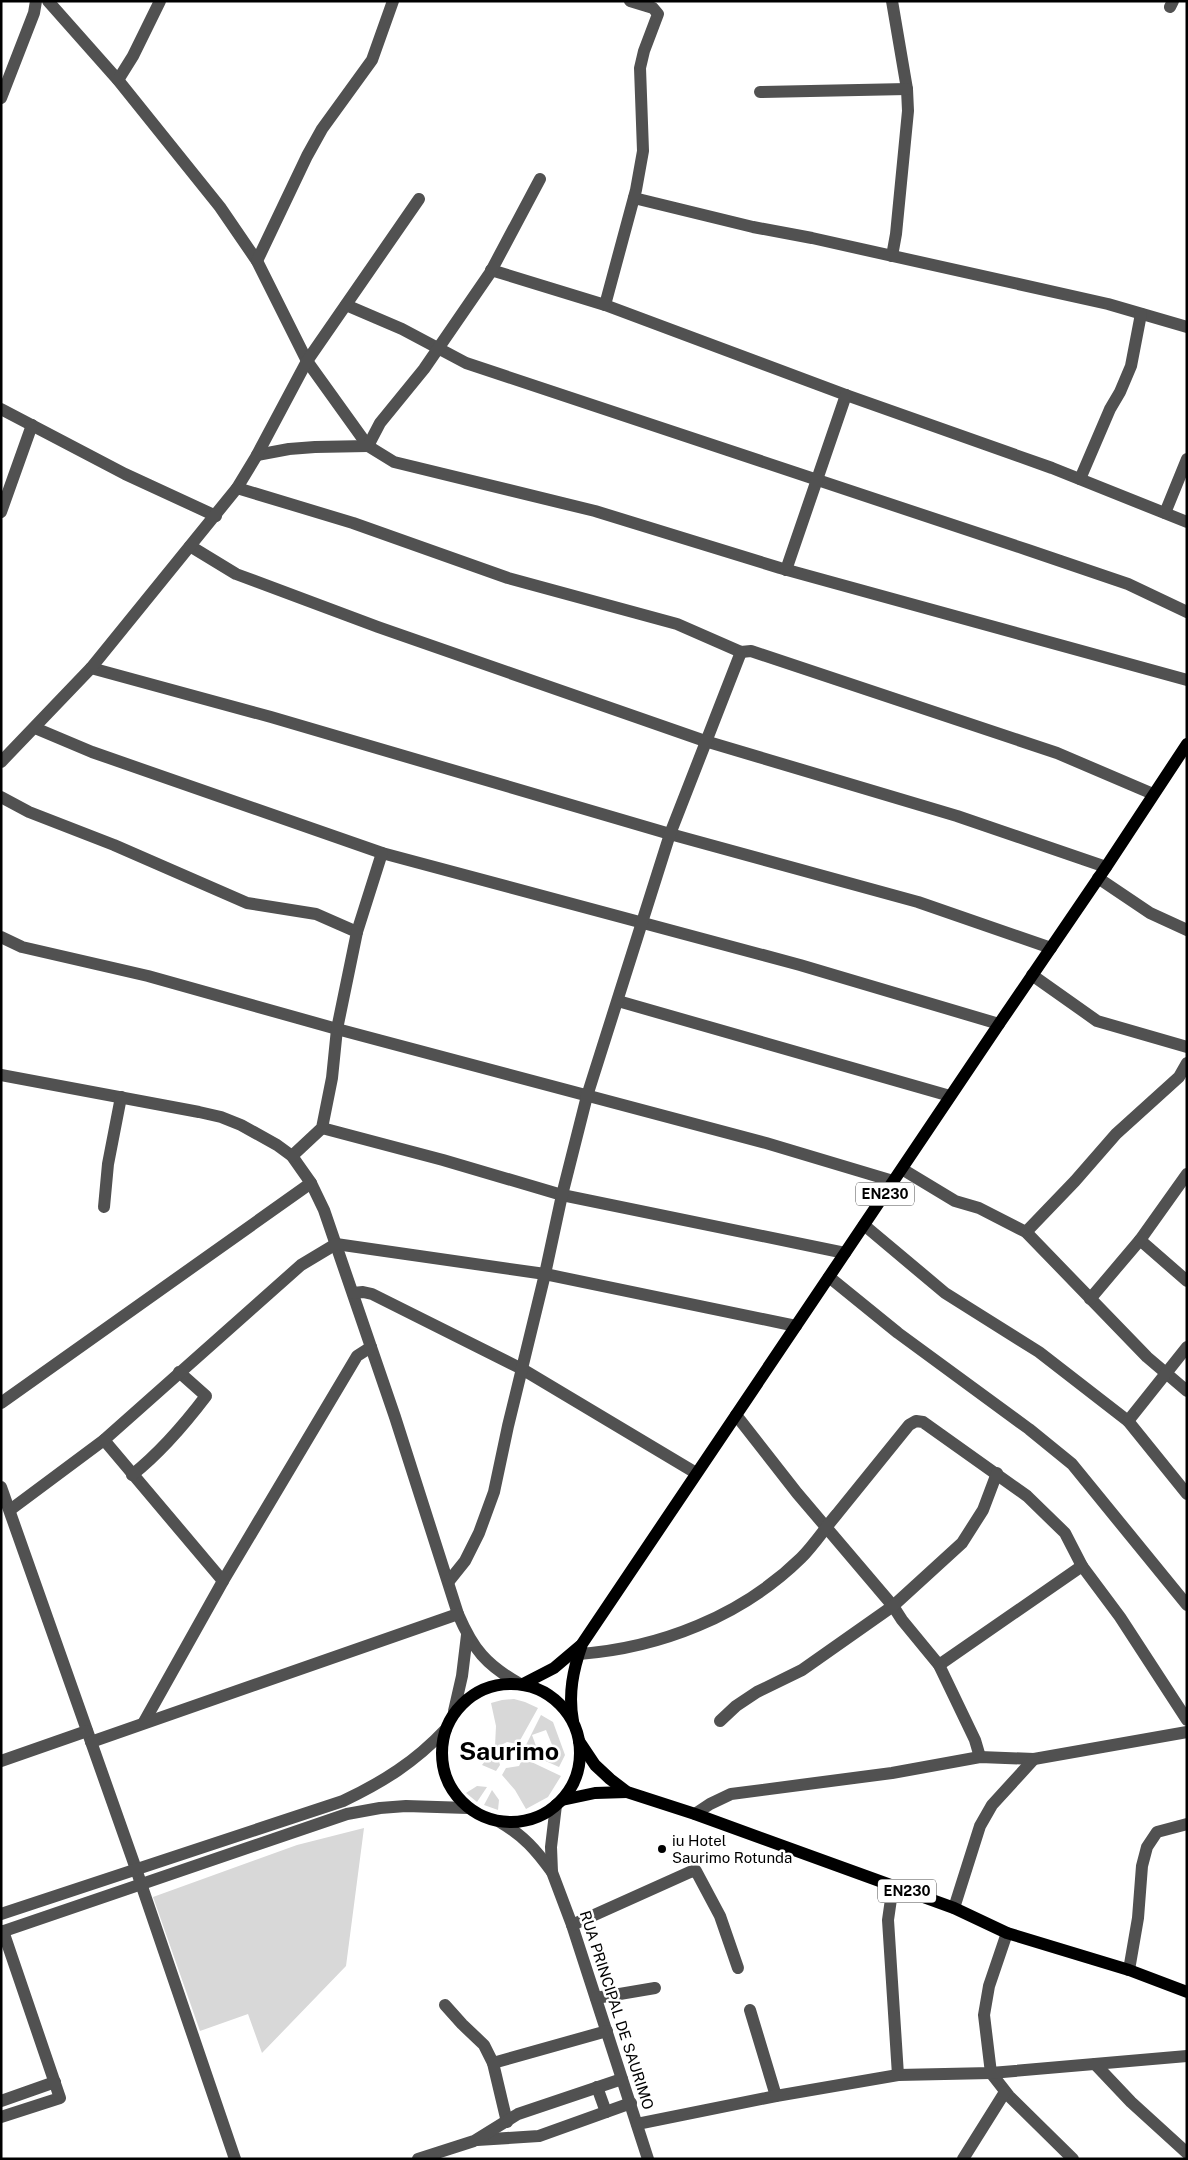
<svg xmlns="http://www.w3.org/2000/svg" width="1188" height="2160" font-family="'Public Sans',sans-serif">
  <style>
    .green { fill: #d8d8d8; fill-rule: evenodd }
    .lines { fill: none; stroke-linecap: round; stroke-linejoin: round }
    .minor { stroke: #515151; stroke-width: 12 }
    .major { stroke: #000; stroke-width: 12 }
    .poi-dot { fill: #000; stroke: #fff; stroke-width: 2 }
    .labels { text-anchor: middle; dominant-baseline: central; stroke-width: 5; stroke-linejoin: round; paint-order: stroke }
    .shield { fill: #fff; stroke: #4c4c4c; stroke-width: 1 }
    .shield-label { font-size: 14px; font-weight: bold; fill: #000 }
    .poi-label { font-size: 15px; fill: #000; stroke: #fff; text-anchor: start }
    .street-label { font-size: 15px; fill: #000; stroke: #fff }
    .town-label { font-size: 25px; font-weight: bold; fill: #000; stroke: #fff }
  </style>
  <rect width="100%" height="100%" fill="#fff"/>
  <g class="green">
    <path d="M514,1699L525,1702L538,1708L518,1744L507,1742L497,1747L495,1746L496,1726L491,1703L502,1700Z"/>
    <path d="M541,1715L553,1722L565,1755L559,1767L523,1751ZM546,1730L555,1752L540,1757L532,1735Z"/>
    <path d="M492,1752L497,1754L500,1765L496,1771L482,1765Z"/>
    <path d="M523,1758L561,1776L548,1797L526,1809L515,1790L502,1775L506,1768L519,1766Z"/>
    <path d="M477,1786L487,1787L477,1802L466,1793Z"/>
    <path d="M492,1790L499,1800L498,1810L484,1805Z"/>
    <path d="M364,1828L346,1966L262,2053L248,2014L200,2031L153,1897L297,1845Z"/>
  </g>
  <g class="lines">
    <g class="minor">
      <path d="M48,1L118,80L220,207L257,261L307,361L368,446L394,462L595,511L780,568L1187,680"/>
      <path d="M892,1L907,89L908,111L896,234L892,256"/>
      <path d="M1170,7L1173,1"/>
      <path d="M118,80L133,56L160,1"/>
      <path d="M760,92L907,89"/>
      <path d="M1,98L34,13L36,1"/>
      <path d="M634,198L753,227L812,238L1108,304L1187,327"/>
      <path d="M257,261L307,156L322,129L372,60L393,1"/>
      <path d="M491,270L605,305L846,395L1052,468L1187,522"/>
      <path d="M346,305L402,329L466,363L1028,550L1128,584L1187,612"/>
      <path d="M605,305L636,190L643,151L640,68L644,51L658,14L653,8L630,1"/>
      <path d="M1,409L125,474L216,516"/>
      <path d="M257,455L289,449L315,447L368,446L380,423L424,369L490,273L540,179"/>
      <path d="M1080,479L1110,409L1120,392L1131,366L1141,314"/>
      <path d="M237,488L353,523L508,578L677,624L741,652L751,651L1057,753L1153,794"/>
      <path d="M1,512L32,425"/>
      <path d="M1165,513L1187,459"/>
      <path d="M190,546L236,574L378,627L705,741L957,816L1106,867"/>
      <path d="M786,570L846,395"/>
      <path d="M91,668L271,717L670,834L918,902L1051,948"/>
      <path d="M35,728L92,752L382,853L800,965L999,1024"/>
      <path d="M1,762L91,668L237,488L257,455L307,361L419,199"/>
      <path d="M1,797L29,812L114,845L247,903L316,914L357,932"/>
      <path d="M1098,878L1150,913L1187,930"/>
      <path d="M1,937L22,947L148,976L337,1029L766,1143L893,1181"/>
      <path d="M1032,975L1097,1021L1187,1047"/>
      <path d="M618,1001L950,1096"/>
      <path d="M1,1075L199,1112L221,1117L241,1125L277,1145L292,1156L311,1183L324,1210L395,1417L458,1614C473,1649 486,1665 520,1684"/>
      <path d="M322,1128L443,1160L562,1195L845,1253"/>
      <path d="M292,1156L322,1128L332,1078L337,1029L357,932L382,853"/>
      <path d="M902,1169L955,1201L979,1208L1026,1232L1147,1357L1187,1391"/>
      <path d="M104,1207L108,1164L121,1097"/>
      <path d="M864,1225L945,1293L1039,1352L1128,1421L1187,1347"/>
      <path d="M1026,1232L1075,1181L1116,1134L1179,1077L1187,1063"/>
      <path d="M1140,1240L1187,1281"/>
      <path d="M829,1277L898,1333L1029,1429L1072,1464L1187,1605"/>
      <path d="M353,1293L363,1292L372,1294L522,1369L696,1473"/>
      <path d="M1090,1299L1140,1240L1187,1174"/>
      <path d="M1,1403L311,1183"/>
      <path d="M736,1415L797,1493L893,1606L902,1620L939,1665L975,1740L980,1757"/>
      <path d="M1128,1421L1187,1494"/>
      <path d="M104,1440L223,1581"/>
      <path d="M132,1475C161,1452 184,1425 206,1396L179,1372"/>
      <path d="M1,1487L136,1869L235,2159"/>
      <path d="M10,1510L104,1440L301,1265L336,1244L545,1274L796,1326"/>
      <path d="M449,1581L465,1561L479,1533L494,1492L508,1426L545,1274L562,1195L587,1096L670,834L741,652"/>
      <path d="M579,1654C660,1648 742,1616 801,1558C814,1545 825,1528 837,1514C861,1484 885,1455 909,1425L916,1421L923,1422L1027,1496L1065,1533L1082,1566L1120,1617L1187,1720"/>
      <path d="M939,1665L1082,1566"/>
      <path d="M454,1711L462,1676L467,1635"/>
      <path d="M720,1721L736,1706L757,1692L802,1670L893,1606L962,1543L983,1510L997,1473"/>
      <path d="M144,1722L223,1581L357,1356L371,1347"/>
      <path d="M91,1742L458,1614"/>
      <path d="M1,1761L87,1731"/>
      <path d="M556,1805L551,1847L552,1872L572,1925L648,2159"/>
      <path d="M695,1814L710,1804L731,1794L892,1773L980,1757L1034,1759L1187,1732"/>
      <path d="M500,1822C524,1836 536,1850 552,1872"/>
      <path d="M893,1885L888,1920L898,2075"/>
      <path d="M954,1908L980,1826L992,1805L1034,1759"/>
      <path d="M1,1914L343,1801C383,1782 415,1762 446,1729"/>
      <path d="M572,1925L690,1872L696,1871L720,1916L738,1968"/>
      <path d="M1,1932L347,1814L380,1808L406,1806L468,1808"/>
      <path d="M1007,1933L989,1986L984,2015L991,2073L1009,2096L1073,2159"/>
      <path d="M1129,1970L1138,1918L1142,1866L1147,1847L1157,1832L1187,1824"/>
      <path d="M596,1998L655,1988"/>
      <path d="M445,2005L462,2024L484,2045L493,2063"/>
      <path d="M750,2010L776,2096"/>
      <path d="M1095,2064L1131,2102L1187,2153"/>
      <path d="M597,2087L606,2112"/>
      <path d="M1,2101L55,2082"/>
      <path d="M1,2117L60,2098L3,1931"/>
      <path d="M507,2122L493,2063L607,2031"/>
      <path d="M637,2124L776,2096L898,2075L991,2073L1187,2056"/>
      <path d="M477,2140L539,2136L631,2103"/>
      <path d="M418,2159L474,2141L518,2114L622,2079"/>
      <path d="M963,2159L1005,2092"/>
    </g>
    <g class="major">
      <circle cx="511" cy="1753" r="69"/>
      <path d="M523,1684L554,1668L580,1646"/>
      <path d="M573,1721C568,1694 573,1670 582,1644L999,1024L1106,867L1187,744"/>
      <path d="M579,1741L595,1765L610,1779L627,1792L695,1814L954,1908L1007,1933L1129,1970L1187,1992"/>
      <path d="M562,1800L595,1793L627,1792"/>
    </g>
  </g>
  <circle class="poi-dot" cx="662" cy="1849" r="5"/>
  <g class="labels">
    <g class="shield">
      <rect x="856" y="1182.5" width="58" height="23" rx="4"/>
      <rect x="878" y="1879.5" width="58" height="23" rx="4"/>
    </g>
    <g class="shield-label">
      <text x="885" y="1194">EN230</text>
      <text x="907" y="1891">EN230</text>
    </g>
    <g class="poi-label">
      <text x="672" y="1840">iu Hotel<tspan x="672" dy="17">Saurimo Rotunda</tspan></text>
    </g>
    <g class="street-label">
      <text transform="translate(617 2010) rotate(72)">RUA PRINCIPAL DE SAURIMO</text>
    </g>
    <g class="town-label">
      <text x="509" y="1751">Saurimo</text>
    </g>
  </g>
  <rect width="1188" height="2160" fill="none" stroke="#000000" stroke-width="5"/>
</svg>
